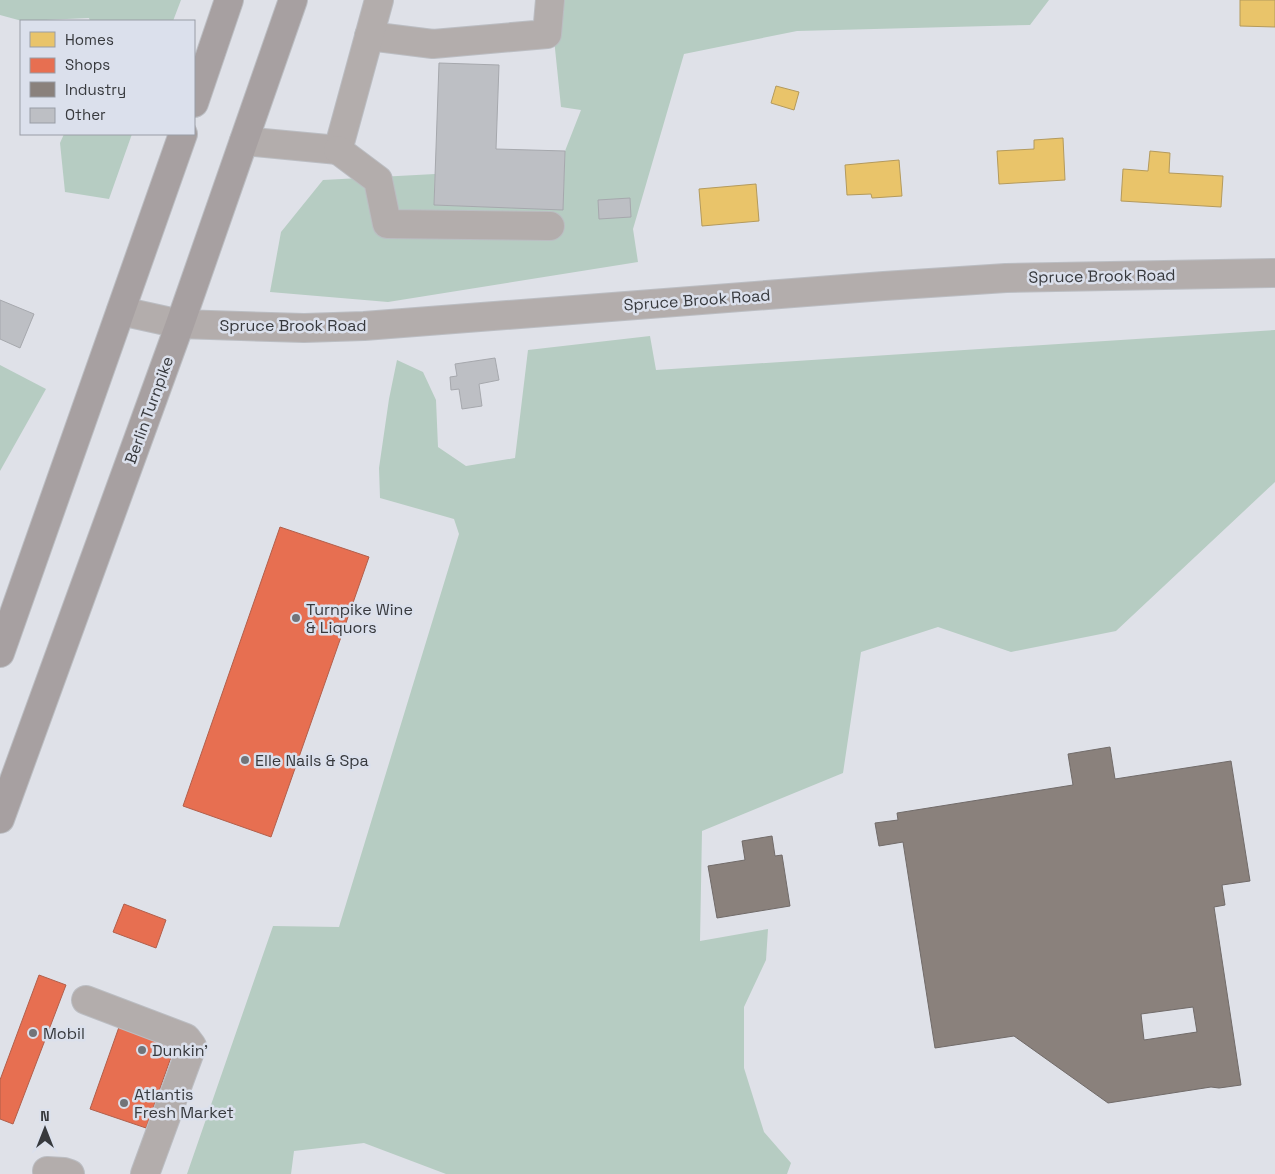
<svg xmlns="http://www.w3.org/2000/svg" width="1275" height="1174" font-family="'Space Grotesk',sans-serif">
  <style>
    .forest { fill: #b6ccc2 }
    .homes { fill: #e9c46a; stroke: #b49a5c }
    .shops { fill: #e76f51; stroke: #b25f4b }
    .industry { fill: #8a817c; stroke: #716b69; fill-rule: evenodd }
    .building { fill: #bdbfc4; stroke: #a6a8ad }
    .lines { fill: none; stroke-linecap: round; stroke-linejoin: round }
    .minor-casing { stroke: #bbbdc2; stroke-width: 30 }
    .highway-casing { stroke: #bbbdc2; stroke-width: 30 }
    .minor { stroke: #b3adac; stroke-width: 28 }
    .highway { stroke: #a7a0a1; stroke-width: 28 }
    .poi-dot { fill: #727479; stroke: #dbe0ec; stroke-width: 2 }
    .labels { text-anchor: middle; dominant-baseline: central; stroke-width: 5; stroke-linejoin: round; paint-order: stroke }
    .street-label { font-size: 16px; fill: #37393d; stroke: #dbe0ec }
    .poi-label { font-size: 16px; fill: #37393d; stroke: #dbe0ec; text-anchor: start }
  </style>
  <rect width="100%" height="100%" fill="#dfe1e8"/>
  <g class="forest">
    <path d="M0,0H181L173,21H90L89,18L22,21L0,15Z"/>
    <path d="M550,0H1049L1030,25L797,31L684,54L633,229L638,262L388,302L270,292L281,232L323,180L435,174L434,205L563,209L565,151L581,110L561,107Z"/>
    <path d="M64,134H132L109,199L65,192L60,143Z"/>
    <path d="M1275,330V482L1116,631L1011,652L938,627L861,652L843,773L702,831L700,941L768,929L766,960L744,1007V1068L764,1132L791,1163L787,1174H446L364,1143L294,1151L291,1174H187L273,926L339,927L459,534L454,519L380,498L379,468L389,399L397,360L423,372L436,400L438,447L466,466L515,458L528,350L650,336L656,370Z"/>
    <path d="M0,365L46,389L0,471Z"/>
  </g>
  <g class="homes">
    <path d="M1240,0H1275V27L1240,26Z"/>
    <path d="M776,86L799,92L794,110L771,103Z"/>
    <path d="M1063,138L1065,180L999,184L997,151L1034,149V140Z"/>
    <path d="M1150,151L1170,153L1169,173L1223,176L1221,207L1121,201L1123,169L1148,171Z"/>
    <path d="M899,160L902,196L872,198L871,194L847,195L845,165Z"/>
    <path d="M756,184L759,221L702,226L699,189Z"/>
  </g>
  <g class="shops">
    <path d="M280,527L369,557L271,837L183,806Z"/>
    <path d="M124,904L166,920L156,948L113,932Z"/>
    <path d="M39,975L66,985L13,1124L0,1119V1080Z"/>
    <path d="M119,1027L175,1046L146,1128L90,1109Z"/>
  </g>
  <g class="industry">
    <path d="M1110,747L1115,779L1231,761L1250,881L1222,885L1225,905L1214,907L1241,1085L1219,1088L1211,1087L1108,1103L1014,1036L935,1048L903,842L879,846L875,823L898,820L897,813L1073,785L1068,754ZM1193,1007L1197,1032L1144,1040L1141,1014Z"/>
    <path d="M772,836L775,856L782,855L790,906L717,918L708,866L745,860L742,841Z"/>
  </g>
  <g class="building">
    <path d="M439,63L499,65L496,149L565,151L563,210L434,205Z"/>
    <path d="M630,198L631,217L599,219L598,200Z"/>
    <path d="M0,300L34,314L20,348L0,339Z"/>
    <path d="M495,358L499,380L479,384L482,406L462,409L459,389L451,390L450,377L457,376L455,364Z"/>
  </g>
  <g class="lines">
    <defs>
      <g id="minor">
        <path d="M369,36L433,44L547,34L550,0"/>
        <path d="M244,141L338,150L379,0"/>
        <path d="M338,150L378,180L387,224L550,226"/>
        <path d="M121,311L180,324L304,328L364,326L884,286L1006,278L1275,273"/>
        <path d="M86,1000L186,1038L192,1046L145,1174"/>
        <path d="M47,1171L64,1172L70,1174"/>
      </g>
      <g id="highway">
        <path d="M194,103L229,0"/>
        <path d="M0,653L183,134"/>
        <path d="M0,819L180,324L293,0"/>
      </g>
    </defs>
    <use href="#minor" class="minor-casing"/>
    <use href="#highway" class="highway-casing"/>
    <use href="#minor" class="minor"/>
    <use href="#highway" class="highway"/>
  </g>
  <g class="poi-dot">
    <circle cx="296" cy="618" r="5"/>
    <circle cx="245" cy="760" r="5"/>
    <circle cx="33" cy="1033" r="5"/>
    <circle cx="142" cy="1050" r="5"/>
    <circle cx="124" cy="1103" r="5"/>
  </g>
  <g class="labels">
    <g class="street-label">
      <text transform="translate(1102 276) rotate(-1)">Spruce Brook Road</text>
      <text transform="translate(697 300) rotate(-4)">Spruce Brook Road</text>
      <text x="293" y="325">Spruce Brook Road</text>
      <text transform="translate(149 410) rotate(-70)">Berlin Turnpike</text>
    </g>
    <g class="poi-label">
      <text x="306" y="609">Turnpike Wine<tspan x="306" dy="18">&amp; Liquors</tspan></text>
      <text x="255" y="760">Elle Nails &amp; Spa</text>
      <text x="43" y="1033">Mobil</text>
      <text x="152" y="1050">Dunkin'</text>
      <text x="134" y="1094">Atlantis<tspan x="134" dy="18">Fresh Market</tspan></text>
    </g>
  </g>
  <rect x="20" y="20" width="175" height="115" fill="#dbe0ec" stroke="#999da6"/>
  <rect x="30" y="32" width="25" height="15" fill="#e9c46a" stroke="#999da6"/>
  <text x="65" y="45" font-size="15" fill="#37393d">Homes</text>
  <rect x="30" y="58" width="25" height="15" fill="#e76f51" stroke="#999da6"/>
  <text x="65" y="70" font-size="15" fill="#37393d">Shops</text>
  <rect x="30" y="82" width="25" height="15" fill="#8a817c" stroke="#999da6"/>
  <text x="65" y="95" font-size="15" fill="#37393d">Industry</text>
  <rect x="30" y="108" width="25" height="15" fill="#bdbfc4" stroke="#999da6"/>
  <text x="65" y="120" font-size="15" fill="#37393d">Other</text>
  <g transform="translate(45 1129)" stroke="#dbe0ec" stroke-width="4" paint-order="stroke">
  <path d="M0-4L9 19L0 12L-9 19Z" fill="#37393d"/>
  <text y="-8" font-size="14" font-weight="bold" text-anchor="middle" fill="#37393d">N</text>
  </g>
</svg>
